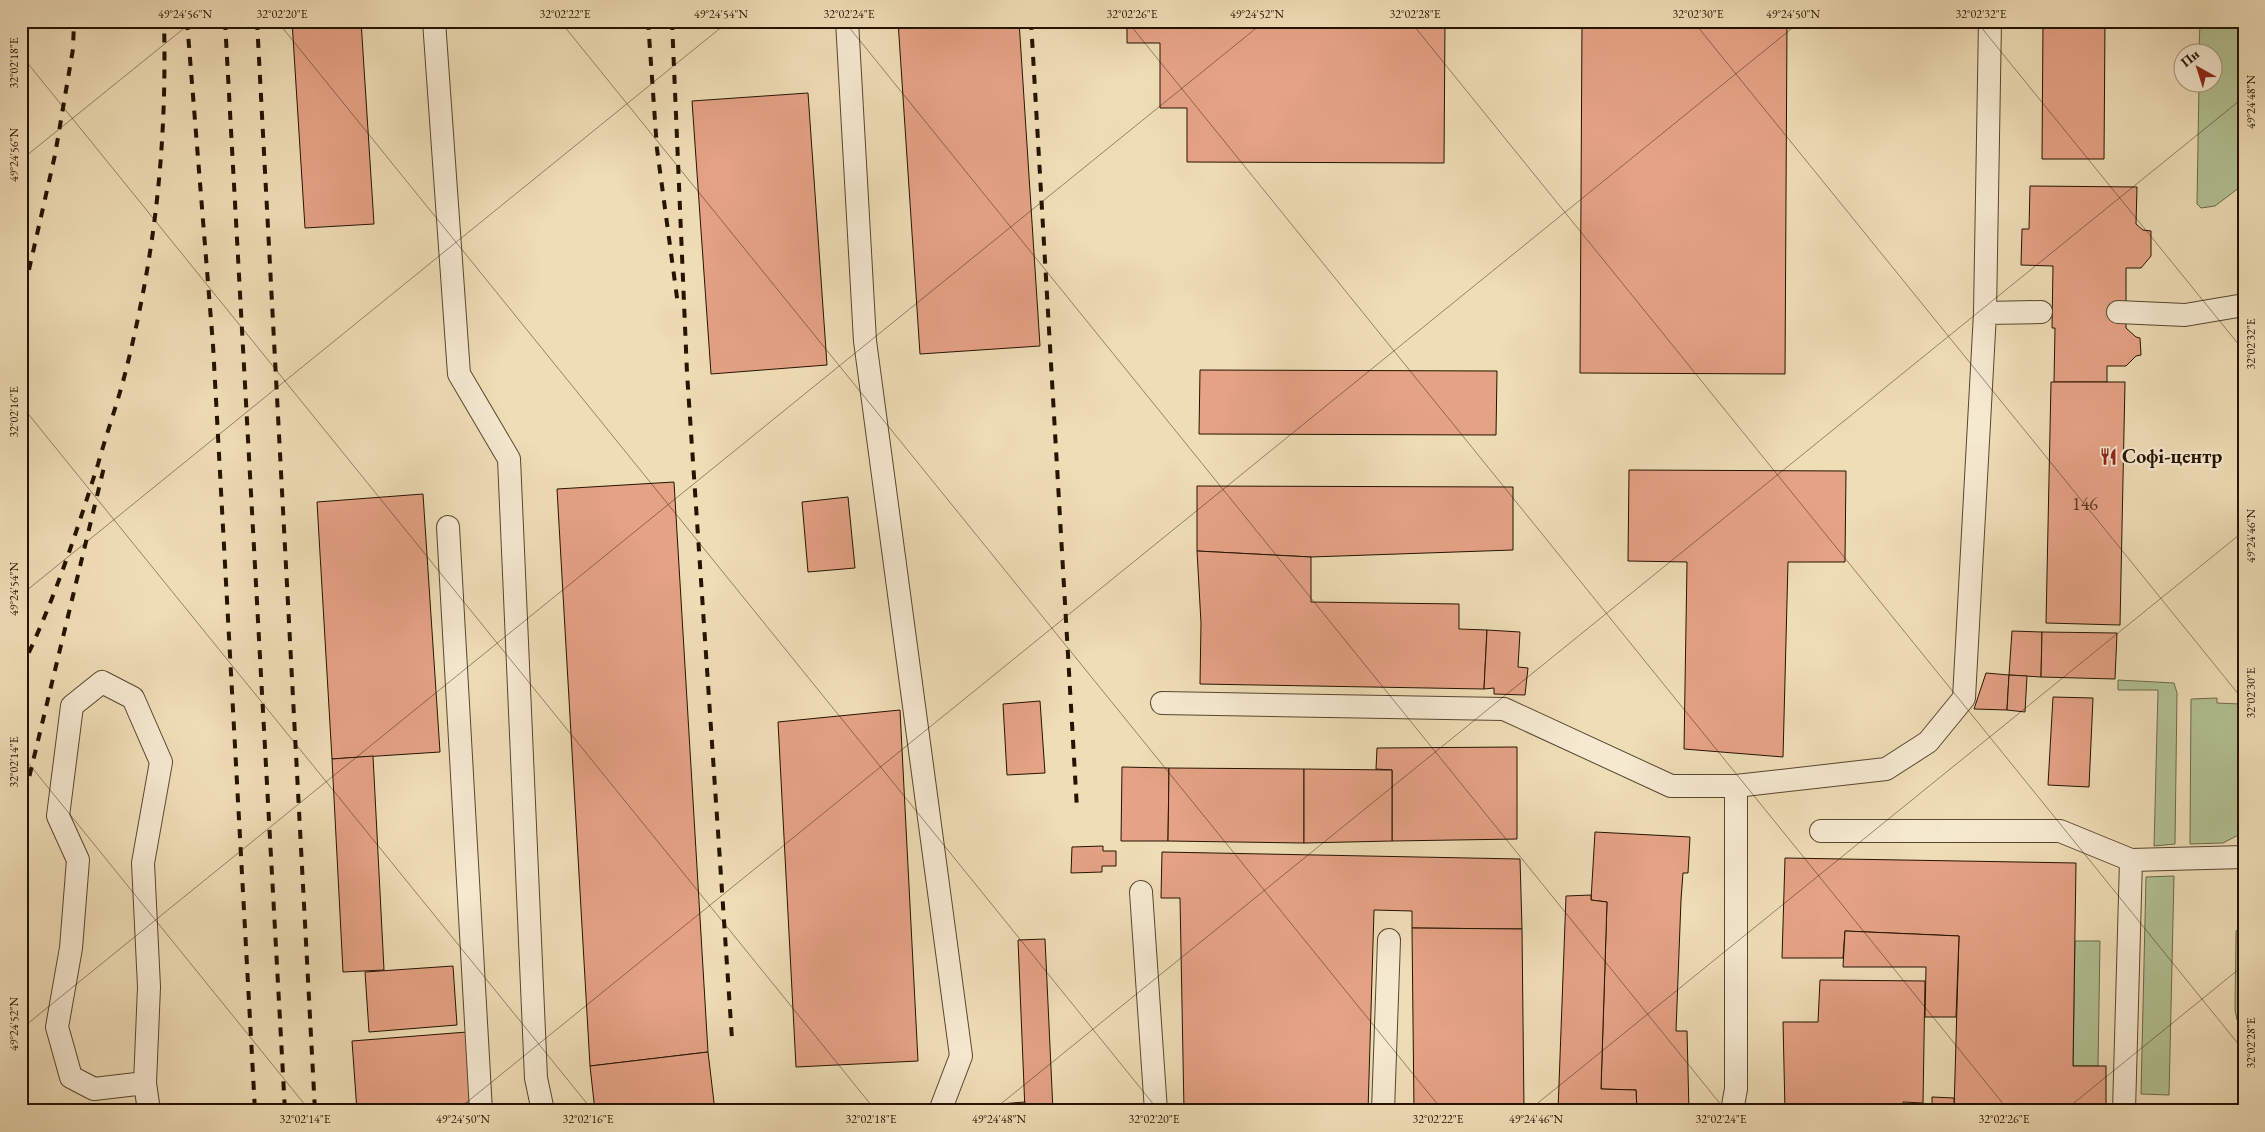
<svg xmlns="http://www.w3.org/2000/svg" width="2265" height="1132" font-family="'EB Garamond',serif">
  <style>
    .green { fill: #b2c293; stroke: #6c6a4a }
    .building { fill: #e5a285; stroke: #251300 }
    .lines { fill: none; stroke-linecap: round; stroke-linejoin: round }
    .lane-casing { stroke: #58462e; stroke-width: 24 }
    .lane { stroke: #f5e9d0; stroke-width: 22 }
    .rail { stroke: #251300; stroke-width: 4; stroke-dasharray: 9 9; stroke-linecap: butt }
    .ticks { fill: none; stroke: #251300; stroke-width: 1; stroke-opacity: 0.45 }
    .labels { text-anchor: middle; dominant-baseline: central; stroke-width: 4.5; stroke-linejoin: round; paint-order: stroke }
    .number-label { font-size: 18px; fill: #553721 }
    .poi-label { font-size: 20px; font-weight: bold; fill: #251300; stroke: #f5e9d0; text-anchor: start }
    .neatline { fill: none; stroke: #251300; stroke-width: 2 }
    .ticks-label { font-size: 12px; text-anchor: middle; fill: #251300 }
  </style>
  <rect width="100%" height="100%" fill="#efddb6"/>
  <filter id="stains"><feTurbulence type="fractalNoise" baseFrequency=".004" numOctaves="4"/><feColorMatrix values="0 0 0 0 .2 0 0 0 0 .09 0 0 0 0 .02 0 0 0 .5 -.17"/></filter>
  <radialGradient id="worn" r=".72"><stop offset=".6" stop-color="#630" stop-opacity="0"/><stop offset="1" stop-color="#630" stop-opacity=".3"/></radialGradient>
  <g class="green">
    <path d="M2200,21H2244V184L2215,206L2201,208L2197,204L2199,83L2212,82V52H2199Z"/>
    <path d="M2118,680L2174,683L2177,693L2175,844L2154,846L2158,690H2118Z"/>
    <path d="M2217,698V703L2240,704L2244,721V832L2223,843L2190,844L2191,699Z"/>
    <path d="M2174,876L2169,1095L2141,1094L2146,877Z"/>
    <path d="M2244,926V1024L2242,1025L2237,1020L2235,1010L2236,931Z"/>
    <path d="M2075,941H2100L2098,1066H2073Z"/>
  </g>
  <g class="building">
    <path d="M292,21H361L374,224L305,228Z"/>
    <path d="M898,21H1019L1040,346L920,354Z"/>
    <path d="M1127,21H1445L1444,163L1187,162V108H1160V43H1127Z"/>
    <path d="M1582,21H1974V23L1787,22L1785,374L1580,373Z"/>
    <path d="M2043,21H2105L2104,159H2042Z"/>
    <path d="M808,93L827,365L711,374L692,101Z"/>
    <path d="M2030,186L2137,187L2136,224L2143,230L2151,231V256L2141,268H2126V328L2136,337L2140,338L2141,355L2136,356L2126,366H2107V382H2054L2055,328H2052L2053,266L2021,265L2022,229H2029Z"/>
    <path d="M1200,370L1497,371L1496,435L1199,434Z"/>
    <path d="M2051,382H2125L2120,625L2046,623Z"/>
    <path d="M1629,470L1846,471L1845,562H1788L1783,757L1684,749L1687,562L1628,561Z"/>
    <path d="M674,482L708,1052L590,1066L557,489Z"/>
    <path d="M1197,486L1513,487V550L1311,557L1197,551Z"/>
    <path d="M423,494L440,752L332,759L317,502Z"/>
    <path d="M848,497L855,568L808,572L802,502Z"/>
    <path d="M1197,551L1311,557V602L1459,604V629L1487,630L1484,689L1200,684L1201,623Z"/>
    <path d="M1487,630L1520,632L1518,667L1528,668L1525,695L1494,694V688L1484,689Z"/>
    <path d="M2012,631L2042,632L2041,677L2009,675Z"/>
    <path d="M2042,632L2117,633L2115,679L2041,677Z"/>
    <path d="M1986,673L2009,675L2007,710L1974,709Z"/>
    <path d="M2009,675L2027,676L2025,712L2007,710Z"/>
    <path d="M2053,697L2093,698L2089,787L2048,785Z"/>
    <path d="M1040,701L1045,773L1007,775L1003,704Z"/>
    <path d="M900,710L918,1061L796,1067L778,722Z"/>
    <path d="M1517,747V839L1392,841V770L1376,769L1377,748Z"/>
    <path d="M373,756L384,970L343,972L332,759Z"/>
    <path d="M1122,767L1169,768L1168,841H1121Z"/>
    <path d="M1169,768L1304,769V843L1168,841Z"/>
    <path d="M1304,769L1392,770V841L1304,843Z"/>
    <path d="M1595,832L1690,837L1688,873H1683L1681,900L1676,1031H1687L1689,1111H1637L1636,1090L1601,1089L1607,902L1591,900Z"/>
    <path d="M1103,846V851H1116V866H1102V872L1071,873L1072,847Z"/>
    <path d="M1162,852L1520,859L1522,929L1412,928V911L1374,910L1368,1111H1184L1180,898H1161Z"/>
    <path d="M1785,858L2076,863L2073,1066H2106V1111H1954L1959,936L1845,931L1843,958H1782Z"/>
    <path d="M1591,895V900L1607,902L1601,1089L1636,1090L1637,1111H1558L1566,896Z"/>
    <path d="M1412,928L1522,929L1524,1111H1414Z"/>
    <path d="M1845,931L1959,936L1956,1017H1925L1926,967H1843Z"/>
    <path d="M1045,939L1053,1111H1025L1018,940Z"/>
    <path d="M453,966L457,1025L369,1032L365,972Z"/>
    <path d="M1820,980L1925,981L1923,1103L1903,1102V1111H1785L1783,1022H1818Z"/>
    <path d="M467,1032L471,1103L400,1108V1111H357L352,1041Z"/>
    <path d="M708,1052L715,1111H595L590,1066Z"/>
    <path d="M1932,1097L1954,1098V1111H1932Z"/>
    <path d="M1025,1102V1111H1000V1104Z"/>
  </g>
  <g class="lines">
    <defs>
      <g id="lane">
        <path d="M434,21L459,374L509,459L536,1078L543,1111"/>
        <path d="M847,21L865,341L961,1056L940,1111"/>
        <path d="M2118,312L2185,315L2244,305"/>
        <path d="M1985,313L1990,21"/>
        <path d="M448,527L481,1111"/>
        <path d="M1162,703L1504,709L1671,786H1736L1886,769L1928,742L1964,698L1985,313L2041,312"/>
        <path d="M1821,831H2060L2131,860L2244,857"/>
        <path d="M1141,892L1156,1111"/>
        <path d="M145,1083L94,1089L71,1077L57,1027L71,948L78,860L58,816L72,706L102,682L133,698L161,762L143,863L149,987L145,1083L149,1111"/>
        <path d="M1383,1111L1389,940"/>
        <path d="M1732,1111L1736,1089V786"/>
        <path d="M2124,1111L2131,860"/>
      </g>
    </defs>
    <use href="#lane" class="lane-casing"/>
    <use href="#lane" class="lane"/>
    <g class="rail">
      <path d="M187,21L213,345L255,1111"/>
      <path d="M225,21L285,1111"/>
      <path d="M257,21L315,1111"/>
      <path d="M648,21L657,149L678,305"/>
      <path d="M672,21L687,373L732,1039"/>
      <path d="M1031,21L1077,809"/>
      <path d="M21,305L55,155L73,49L74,21"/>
      <path d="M21,669C53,604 76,534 98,464C107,432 119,399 127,366C156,249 167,141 164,21"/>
      <path d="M21,811L105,463"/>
    </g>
  </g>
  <path class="ticks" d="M277,21L1159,1111M560,21L1443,1111M844,21L1726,1111M1127,21L2009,1111M1410,21L2244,1051M1693,21L2244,701M1976,21L2244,351M21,55L876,1111M21,160L193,21M21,405L593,1111M21,595L729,21M21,754L310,1111M21,1029L1265,21M21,1104L27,1111M456,1111L1801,21M992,1111L2244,97M1528,1111L2244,531M2064,1111L2244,965"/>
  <defs>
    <symbol id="restaurant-bare" viewBox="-9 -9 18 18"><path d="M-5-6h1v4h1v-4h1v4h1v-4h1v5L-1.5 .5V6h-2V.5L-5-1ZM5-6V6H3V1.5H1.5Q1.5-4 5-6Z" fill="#8f2418" stroke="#f5e9d0" stroke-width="2.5" paint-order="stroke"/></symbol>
  </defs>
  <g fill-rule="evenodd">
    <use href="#restaurant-bare" x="2096" y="444" width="25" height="25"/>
  </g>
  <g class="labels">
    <g class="number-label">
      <text x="2085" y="503">146</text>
    </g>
    <g class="poi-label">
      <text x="2122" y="456">Софі-центр</text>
    </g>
  </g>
  <rect width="2265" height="1132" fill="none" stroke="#efddb6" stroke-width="55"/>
  <g transform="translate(2198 68) rotate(321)"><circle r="24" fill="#f5e9d0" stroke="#a2937d"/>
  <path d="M0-4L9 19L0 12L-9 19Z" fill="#8f2418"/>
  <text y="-8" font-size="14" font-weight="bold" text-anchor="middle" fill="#251300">Пн</text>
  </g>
  <rect x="28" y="28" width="2210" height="1076" class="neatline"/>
  <g class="ticks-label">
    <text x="185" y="18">49°24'56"N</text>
    <text x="282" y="18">32°02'20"E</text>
    <text x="565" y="18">32°02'22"E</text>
    <text x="721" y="18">49°24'54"N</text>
    <text x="849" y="18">32°02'24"E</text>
    <text x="1132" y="18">32°02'26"E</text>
    <text x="1257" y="18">49°24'52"N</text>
    <text x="1415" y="18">32°02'28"E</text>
    <text x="1698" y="18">32°02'30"E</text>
    <text x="1793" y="18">49°24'50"N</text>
    <text x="1981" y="18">32°02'32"E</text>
    <text transform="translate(14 63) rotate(-90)" y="4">32°02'18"E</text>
    <text transform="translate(2251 102) rotate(-90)" y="4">49°24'48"N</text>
    <text transform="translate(14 155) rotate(-90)" y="4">49°24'56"N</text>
    <text transform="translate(2251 344) rotate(-90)" y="4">32°02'32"E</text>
    <text transform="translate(14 412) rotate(-90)" y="4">32°02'16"E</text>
    <text transform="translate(2251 536) rotate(-90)" y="4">49°24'46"N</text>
    <text transform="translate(14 589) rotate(-90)" y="4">49°24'54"N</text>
    <text transform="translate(2251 693) rotate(-90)" y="4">32°02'30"E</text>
    <text transform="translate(14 762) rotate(-90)" y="4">32°02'14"E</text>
    <text transform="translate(14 1024) rotate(-90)" y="4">49°24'52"N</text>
    <text transform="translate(2251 1043) rotate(-90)" y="4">32°02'28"E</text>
    <text x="305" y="1123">32°02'14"E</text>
    <text x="463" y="1123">49°24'50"N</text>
    <text x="588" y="1123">32°02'16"E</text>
    <text x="871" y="1123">32°02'18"E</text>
    <text x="999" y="1123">49°24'48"N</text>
    <text x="1154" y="1123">32°02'20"E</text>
    <text x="1438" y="1123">32°02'22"E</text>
    <text x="1536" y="1123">49°24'46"N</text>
    <text x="1721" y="1123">32°02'24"E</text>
    <text x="2004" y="1123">32°02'26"E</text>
  </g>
  <rect width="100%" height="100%" filter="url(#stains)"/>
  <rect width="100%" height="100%" fill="url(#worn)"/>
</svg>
